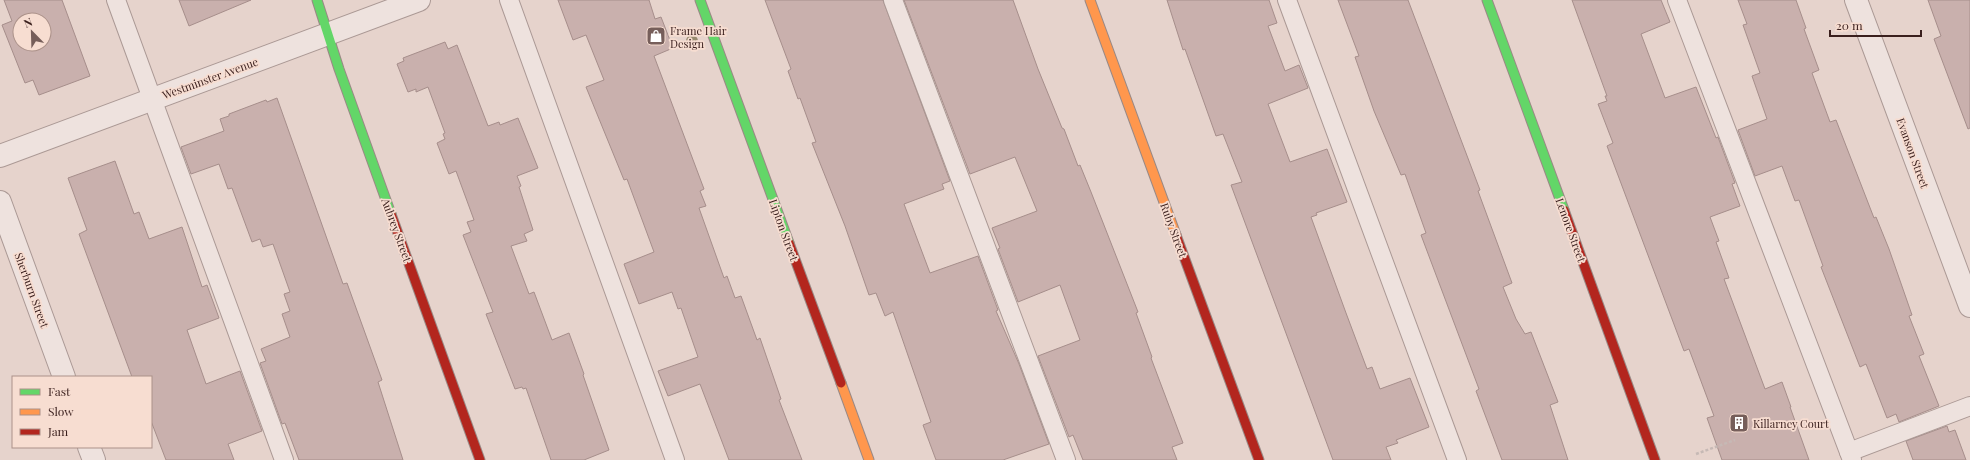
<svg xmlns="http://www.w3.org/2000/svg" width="1970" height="460" font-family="'Playfair Display',serif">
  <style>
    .building { fill: #c9b0ad; stroke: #a68e8b; fill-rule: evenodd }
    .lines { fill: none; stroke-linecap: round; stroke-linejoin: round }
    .lane-casing { stroke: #ab9995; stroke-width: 20 }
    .street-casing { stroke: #ab9995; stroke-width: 24 }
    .fast-casing { stroke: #9a8985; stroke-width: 11 }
    .slow-casing { stroke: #9a8985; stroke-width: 11 }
    .jam-casing { stroke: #9a8985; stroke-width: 11 }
    .path { stroke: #c6b9b5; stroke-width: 2.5; stroke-dasharray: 3 2; stroke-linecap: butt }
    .lane { stroke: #eee2de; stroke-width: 18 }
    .street { stroke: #eee2de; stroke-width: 22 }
    .fast { stroke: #63d668; stroke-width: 9 }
    .slow { stroke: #ff974d; stroke-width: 9 }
    .jam { stroke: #b3261e; stroke-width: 9 }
    .tree { fill: #978a6e }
    .labels { text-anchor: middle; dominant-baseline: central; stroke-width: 3.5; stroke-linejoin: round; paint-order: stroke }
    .poi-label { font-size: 11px; fill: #3a1f1d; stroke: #f7ddd1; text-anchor: start }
    .street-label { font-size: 11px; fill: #3a1f1d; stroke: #f7ddd1 }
  </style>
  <rect width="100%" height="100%" fill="#e6d3cc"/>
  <g class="building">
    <path d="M4,0H62L90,76L39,95L33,80L25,83L2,25L12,21ZM20,20H44V44H20Z"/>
    <path d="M179,0H251L189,26Z"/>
    <path d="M558,0H649L655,19L661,17L673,48L654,56L704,189L700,191L706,206L699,208L724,278L727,276L735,298L741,296L757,340L760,338L781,399L779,400L802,460H729L700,384L668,396L658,371L698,357L681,308L678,309L672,292L639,304L624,264L654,252L627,179L624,180L586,87L604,80L586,35L573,40Z"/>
    <path d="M765,0H883L950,181L942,184L944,189L904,204L930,273L978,256L998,310L996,311L1019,364L1049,444L1003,460H936L923,425L931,422L893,312L885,316L876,293L869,295L845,226L812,143L816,142L800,98L798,99L788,71L791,69Z"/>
    <path d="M904,0H1013L1038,69L1062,128L1064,129L1078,166L1080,165L1091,192L1138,312L1136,313L1152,357L1151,358L1183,443L1172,447L1177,460H1083L1073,435L1069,437L1038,356L1080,340L1060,285L1018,302L998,249L1000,248L992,228L1037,211L1015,157L970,174Z"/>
    <path d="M1167,0H1269L1277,23L1268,26L1285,71L1299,65L1308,88L1268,104L1290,162L1327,149L1347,202L1316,213L1317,215L1311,217L1346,313L1367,369L1372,367L1380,389L1410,378L1429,427L1396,440L1398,443L1386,447L1391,460H1333L1231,185L1242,182L1223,134L1216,136L1185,49L1183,50Z"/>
    <path d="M1338,0H1408L1480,190L1478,191L1512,283L1503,287L1516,319L1525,334L1531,332L1558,402L1550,405L1568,460H1502L1476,391L1479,389L1421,235L1426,233L1405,174L1401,175L1374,111L1355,57L1359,56Z"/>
    <path d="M1572,0H1661L1670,22L1641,34L1665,98L1696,87L1716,138L1718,137L1735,183L1732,184L1740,206L1710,217L1719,241L1716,242L1729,278L1724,279L1765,389L1782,382L1791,407H1790L1809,460H1722L1707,418L1714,416L1689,349L1684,351L1607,146L1613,143L1598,104L1607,101L1605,96H1607Z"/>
    <path d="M1738,0H1796L1806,28L1804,29L1819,70L1812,73L1830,122L1836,120L1874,218L1876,217L1889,249L1912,315L1909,316L1924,354L1919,356L1939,406L1899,422L1896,414L1887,418L1866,364L1860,367L1821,267L1823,266L1799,200L1795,201L1782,166L1755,176L1738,130L1767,119L1752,76L1760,73L1743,25L1747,24Z"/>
    <path d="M1928,0H1970V128L1968,129L1934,39L1941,36Z"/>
    <path d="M445,42L448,49L457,45L488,126L499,122L500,125L518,118L538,168L517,176L521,186L519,187L533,230L524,234L527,241L511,246L529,294L534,292L552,340L569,333L584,374L583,375L609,450L584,460H551L526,388L523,389L522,387L515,389L486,314L493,312L463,235L471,232L467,222L474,220L456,171L449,174L437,143L445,139L443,134L445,133L428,87L416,92V89L408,92L397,64L404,61L403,58Z"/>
    <path d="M277,98L343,284L347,283L382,380L378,382L403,460H299L285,423L282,424L260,363L266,361L261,349L290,337L282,314L290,311L284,294L290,292L273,244L263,247L260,239L252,242L232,188L228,189L219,164L191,174L181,147L224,131L220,119L229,116V114L266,100L267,102Z"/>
    <path d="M115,161L134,214L139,212L149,239L182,227L202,287L207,285L219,318L187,330L206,384L240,371L262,431L228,444L234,460H166L151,421V377H132L79,234L87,230L68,178Z"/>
    <path d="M1947,426L1949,432L1955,430L1966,460H1913L1906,441Z"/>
  </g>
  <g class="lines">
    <defs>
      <g id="lane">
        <path d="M116,0L284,460"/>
        <path d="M509,0L675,460"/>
        <path d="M893,0L1066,460"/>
        <path d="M1287,0L1457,460"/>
        <path d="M1677,0L1852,460"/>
        <path d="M1849,452L1970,406"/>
      </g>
      <g id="street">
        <path d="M1856,0L1970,306"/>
        <path d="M0,156L419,0"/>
        <path d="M0,202L64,377"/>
        <path d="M89,447L94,460"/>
      </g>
      <g id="fast">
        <path d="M317,0L339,69L391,214"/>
        <path d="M700,0L789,243"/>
        <path d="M1487,0L1564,210"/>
      </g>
      <g id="slow">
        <path d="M1090,0L1176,235"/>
        <path d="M841,383L869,460"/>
      </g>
      <g id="jam">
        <path d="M1564,210L1655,460"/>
        <path d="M391,214L480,460"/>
        <path d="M1176,235L1259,460"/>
        <path d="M789,243L841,383"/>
      </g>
    </defs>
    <use href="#lane" class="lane-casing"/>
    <use href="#street" class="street-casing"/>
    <use href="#fast" class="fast-casing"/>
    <use href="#slow" class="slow-casing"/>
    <use href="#jam" class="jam-casing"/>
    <path class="path" d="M1696,454L1735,440"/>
    <use href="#lane" class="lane"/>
    <use href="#street" class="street"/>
    <use href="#fast" class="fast"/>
    <use href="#slow" class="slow"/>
    <use href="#jam" class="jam"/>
  </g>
  <circle class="tree" cx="692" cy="41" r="6"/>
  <defs>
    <symbol id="shop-square" viewBox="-11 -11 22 22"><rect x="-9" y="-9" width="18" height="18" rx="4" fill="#765e5a" stroke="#f7ddd1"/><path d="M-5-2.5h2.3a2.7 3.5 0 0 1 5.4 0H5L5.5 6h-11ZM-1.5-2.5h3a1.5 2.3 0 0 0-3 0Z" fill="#fff"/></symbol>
    <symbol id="building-square" viewBox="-11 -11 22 22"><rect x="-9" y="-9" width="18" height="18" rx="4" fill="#765e5a" stroke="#f7ddd1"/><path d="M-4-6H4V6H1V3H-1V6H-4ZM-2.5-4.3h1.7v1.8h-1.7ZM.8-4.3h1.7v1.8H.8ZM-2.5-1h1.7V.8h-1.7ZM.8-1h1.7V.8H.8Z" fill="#fff"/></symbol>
  </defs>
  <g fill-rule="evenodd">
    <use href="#shop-square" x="645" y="25" width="22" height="22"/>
    <use href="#building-square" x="1728" y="412" width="22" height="22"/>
  </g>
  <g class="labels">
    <g class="poi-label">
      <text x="670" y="30">Frame Hair<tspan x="670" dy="13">Design</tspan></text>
      <text x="1753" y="423">Killarney Court</text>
    </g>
    <g class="street-label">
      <text transform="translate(210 78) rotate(-20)">Westminster Avenue</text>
      <text transform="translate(1913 153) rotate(70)">Evanson Street</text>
      <text transform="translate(397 230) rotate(70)">Aubrey Street</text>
      <text transform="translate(784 230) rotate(70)">Lipton Street</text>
      <text transform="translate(1174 230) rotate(70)">Ruby Street</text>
      <text transform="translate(1571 230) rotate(70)">Lenore Street</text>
      <text transform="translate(32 290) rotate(70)">Sherburn Street</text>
    </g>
  </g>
  <rect x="12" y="376" width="140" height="72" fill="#f7ddd1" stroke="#ab9189"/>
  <rect x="20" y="389" width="20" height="6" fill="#63d668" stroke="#ab9189"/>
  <text x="48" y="396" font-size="12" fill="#3a1f1d">Fast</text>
  <rect x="20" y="409" width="20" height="6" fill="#ff974d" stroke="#ab9189"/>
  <text x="48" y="416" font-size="12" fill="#3a1f1d">Slow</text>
  <rect x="20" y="429" width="20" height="6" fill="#b3261e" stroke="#ab9189"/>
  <text x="48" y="436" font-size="12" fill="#3a1f1d">Jam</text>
  <g transform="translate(32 32) rotate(337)"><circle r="19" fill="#f7ddd1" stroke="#ab9189"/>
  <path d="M0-3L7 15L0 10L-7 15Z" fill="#765e5a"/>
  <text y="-6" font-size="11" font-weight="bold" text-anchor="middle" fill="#3a1f1d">N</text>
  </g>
  <path d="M1830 30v6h91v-6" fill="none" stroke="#3a1f1d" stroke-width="2"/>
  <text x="1836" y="30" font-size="12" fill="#3a1f1d" stroke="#f7ddd1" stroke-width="3" paint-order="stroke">20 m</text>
</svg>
